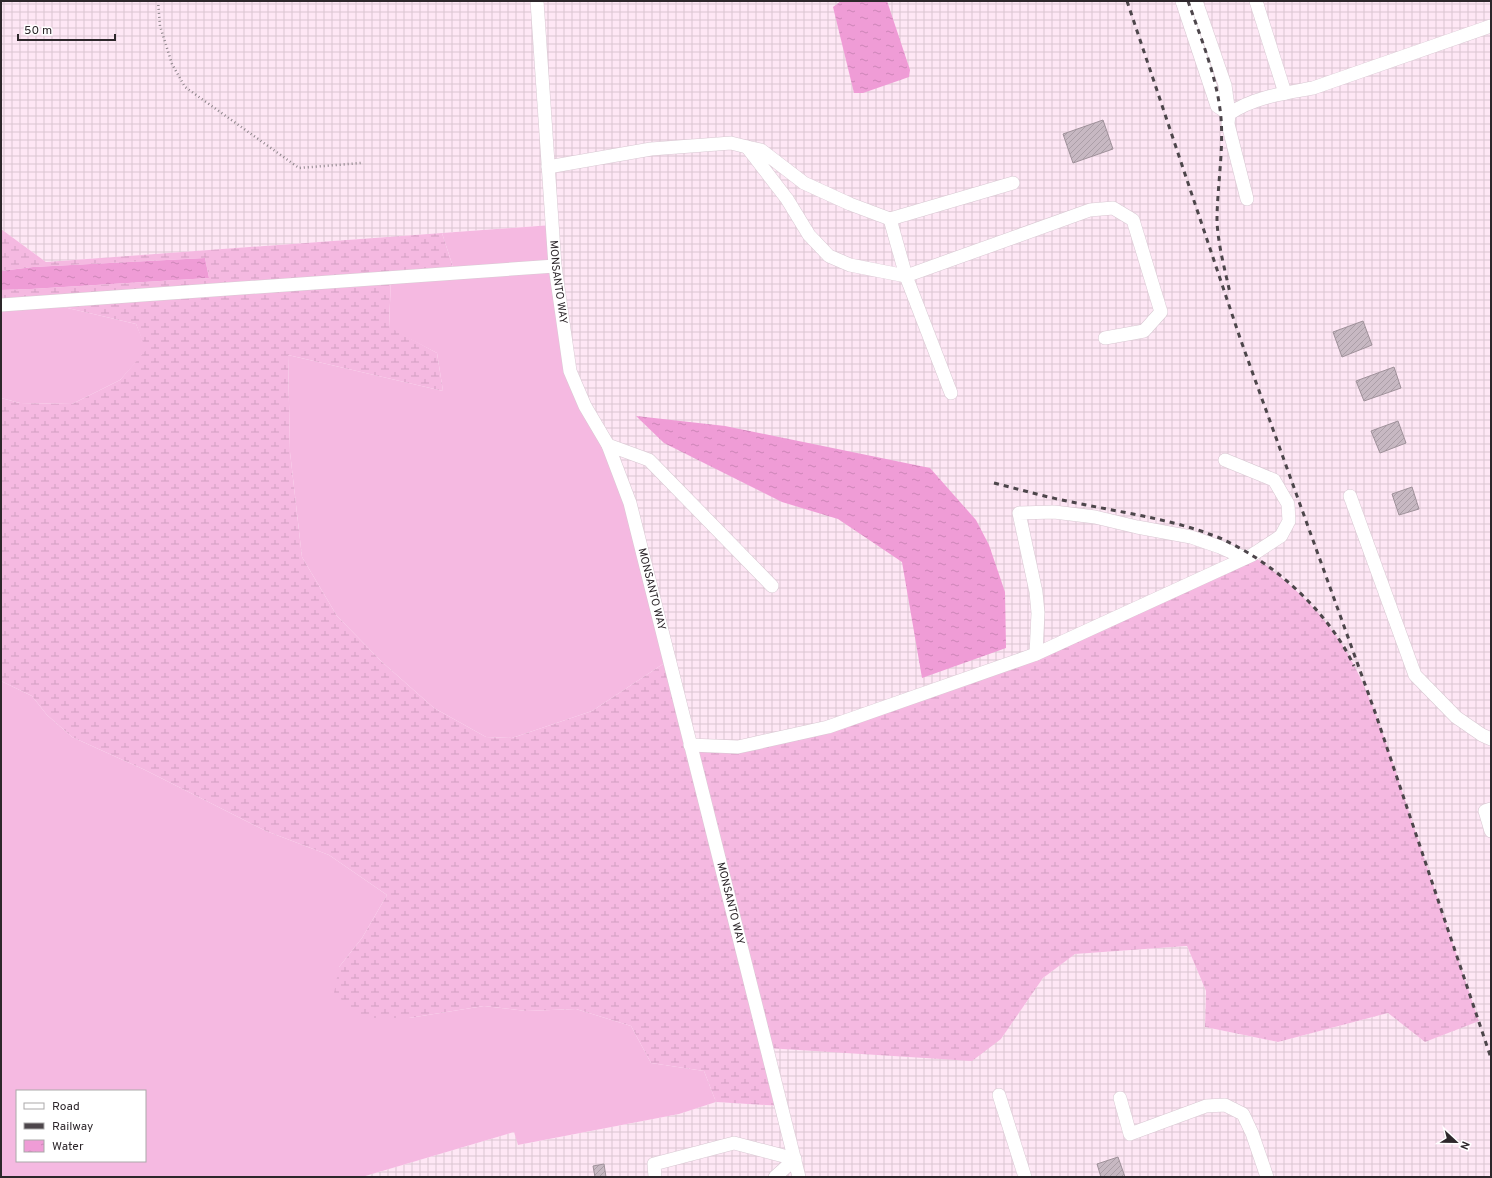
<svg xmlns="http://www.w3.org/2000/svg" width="1492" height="1178" font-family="Overpass,sans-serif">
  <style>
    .industrial { fill: url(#industrial-grid) }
    .grass { fill: #f5b9e1; fill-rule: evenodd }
    .wetland { fill: url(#wetland-marsh) }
    .water { fill: url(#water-ripples) }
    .building { fill: url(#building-hatch); stroke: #9f919a }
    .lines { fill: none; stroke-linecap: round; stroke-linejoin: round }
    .minor-casing { stroke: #d9c9d3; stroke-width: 14 }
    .path { stroke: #8e858b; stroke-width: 2.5; stroke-dasharray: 1 3; stroke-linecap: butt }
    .minor { stroke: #fff; stroke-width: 13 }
    .rail { stroke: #4d464b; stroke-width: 3; stroke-dasharray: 5 5; stroke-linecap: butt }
    .labels { text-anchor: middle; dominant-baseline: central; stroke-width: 3; stroke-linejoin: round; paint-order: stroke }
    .street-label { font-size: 11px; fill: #2d272b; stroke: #fff }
  </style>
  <defs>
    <pattern id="industrial-grid" width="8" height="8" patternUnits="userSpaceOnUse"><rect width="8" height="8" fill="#fee7f5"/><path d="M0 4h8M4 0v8" fill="none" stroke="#dac6d2"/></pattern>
    <pattern id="wetland-marsh" width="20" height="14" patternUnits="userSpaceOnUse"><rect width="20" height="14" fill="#f5b9e1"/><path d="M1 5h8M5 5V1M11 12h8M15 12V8" fill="none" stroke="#d29fc1"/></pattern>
    <pattern id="water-ripples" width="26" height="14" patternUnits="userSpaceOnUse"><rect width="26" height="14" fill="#ef9cd6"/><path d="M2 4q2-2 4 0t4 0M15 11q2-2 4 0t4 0" fill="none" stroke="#cd86b8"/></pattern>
    <pattern id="building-hatch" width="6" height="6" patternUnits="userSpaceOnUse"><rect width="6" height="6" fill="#c7b8c2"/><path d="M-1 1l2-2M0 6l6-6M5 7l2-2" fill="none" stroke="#ab9ea7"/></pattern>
  </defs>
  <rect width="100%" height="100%" fill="#fff2fa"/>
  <path class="industrial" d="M1,1H1491V1177H362L514,1132L519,1145L679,1114L716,1102L781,1106L767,1048L1001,1039L1043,978L1074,954L1187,946L1206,991L1205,1027L1278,1042L1388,1013L1425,1042L1479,1020L1375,712L1352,661L1332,630L1313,607L1283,577L1036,654L828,727L738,747L690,745L570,371L552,225L46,262L1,229Z"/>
  <g class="grass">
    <path d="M552,225L570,371L608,445L669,660L592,711L512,738L486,737L434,708L382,662L337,616L302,557L290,452L288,355L443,391L437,353L389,328L391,278L455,273L442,233Z"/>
    <path d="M42,302L136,324L147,350L120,380L72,404L20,403L1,398V305Z"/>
    <path d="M1,681L32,696L47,715L72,737L145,770L266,831L329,855L387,895L362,938L339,967L409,1018L484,1006L526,1011L576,1009L631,1026L651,1063L704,1071L716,1102L679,1114L518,1145L514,1132L362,1177H1ZM17,1091H145V1161H17Z"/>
  </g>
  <path class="wetland" d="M1,229L46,262L442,233L455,273L391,278L389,327L437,353L443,391L288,355L290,452L302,557L337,616L382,662L434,708L486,737L512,738L592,711L669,660L690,745L738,747L828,727L1036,654L1252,555C1282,577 1309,599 1331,629C1367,675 1386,744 1405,800C1429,873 1454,947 1479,1021L1425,1042L1388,1013L1278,1042L1205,1027L1206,991L1187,946L1075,954L1043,978L1001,1039L972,1061L767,1048L781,1106L716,1102L704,1071L651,1063L631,1026L576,1009L526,1011L484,1006L409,1018H362L334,993L339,967L362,938L387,895L329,855L266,831L145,770L72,737L47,715L32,696L1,681V398L20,403L72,404L120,380L146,350L136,324L42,302L1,305V290L31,289L209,278L205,258L33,267L1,271Z"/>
  <g class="water">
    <path d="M841,1H887L910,70L909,77L863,93H854L833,7Z"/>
    <path d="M205,258L209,278L31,289L1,290V271L33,267Z"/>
    <path d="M636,416L725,426L930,468L976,520L989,545L1005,592L1006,648L922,678L902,562L838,519L782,502L664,443Z"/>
  </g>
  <g class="building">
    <path d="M1103,120L1113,149L1073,163L1063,134Z"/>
    <path d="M1363,321L1372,345L1342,357L1333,332Z"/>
    <path d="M1394,367L1401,388L1364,401L1356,381Z"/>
    <path d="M1398,421L1406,443L1380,453L1371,431Z"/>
    <path d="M1412,487L1419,509L1399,515L1392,494Z"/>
    <path d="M1118,1157L1125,1177H1101L1097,1164Z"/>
    <path d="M604,1164L606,1177H595L593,1166Z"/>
  </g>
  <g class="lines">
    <defs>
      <g id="minor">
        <path id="s1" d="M537,1L555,266L570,371L585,406L608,445L630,503L799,1177"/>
        <path d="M1182,1L1217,106L1229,114"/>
        <path d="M1196,1L1225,85L1229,114"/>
        <path d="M1256,1L1285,93"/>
        <path d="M548,167L651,149L731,143L747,147"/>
        <path d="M1247,199L1228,124L1229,114C1253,97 1286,93 1313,88L1491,26"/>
        <path d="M890,219L850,204L804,183L761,150L747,147L787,199L809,235L829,256L850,265L906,276L1090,210L1113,208L1133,220L1161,312L1144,331L1105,338"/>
        <path d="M1,305L555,266"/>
        <path d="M951,393L906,276L890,219L1013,183"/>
        <path d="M608,445L649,460L772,586"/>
        <path d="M1350,496L1415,675L1456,717L1482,735L1491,739"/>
        <path d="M1036,654L1038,613L1036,592L1019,513L1054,512L1095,517L1137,527L1191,537L1220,547L1245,558"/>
        <path d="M690,745L738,747L828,727L1036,654L1252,555L1281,536L1289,521L1288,504L1274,480L1225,460"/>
        <path d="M1491,809L1485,811L1491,831"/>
        <path d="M999,1095L1025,1177"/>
        <path d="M1120,1098L1130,1134L1206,1106L1225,1105L1243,1114L1252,1133L1267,1177"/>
        <path d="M655,1177L654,1164L734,1143L795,1159L775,1177"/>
      </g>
    </defs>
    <use href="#minor" class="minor-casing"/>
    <path class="path" d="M158,1L160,26L172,64L185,87L299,168L361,163"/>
    <use href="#minor" class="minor"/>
    <g class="rail">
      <path d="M1127,1L1240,338L1375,712L1491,1058"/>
      <path d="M1188,1C1200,36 1215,72 1220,109C1225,144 1217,185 1217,221C1218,245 1225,270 1230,293"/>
      <path d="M994,483C1022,490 1049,498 1077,503C1119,512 1163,518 1204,532C1211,535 1219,537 1226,541C1277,565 1330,614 1354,666"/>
    </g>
  </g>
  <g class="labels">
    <g class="street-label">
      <text stroke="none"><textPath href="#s1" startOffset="282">MONSANTO WAY</textPath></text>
      <text stroke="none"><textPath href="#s1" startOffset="606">MONSANTO WAY</textPath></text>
      <text stroke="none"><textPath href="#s1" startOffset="930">MONSANTO WAY</textPath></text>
    </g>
  </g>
  <rect width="1492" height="1178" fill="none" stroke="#2d272b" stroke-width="4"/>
  <rect x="16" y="1090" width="130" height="72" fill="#ffffff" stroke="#aba9aa"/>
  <rect x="24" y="1103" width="20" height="6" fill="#ffffff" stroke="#aba9aa"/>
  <text x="52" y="1110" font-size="12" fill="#2d272b">Road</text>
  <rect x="24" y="1123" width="20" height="6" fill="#4d464b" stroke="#aba9aa"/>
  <text x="52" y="1130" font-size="12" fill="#2d272b">Railway</text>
  <rect x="24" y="1140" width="20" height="12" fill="url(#water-ripples)" stroke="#aba9aa"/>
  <text x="52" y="1150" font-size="12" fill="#2d272b">Water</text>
  <g transform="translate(1456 1142) rotate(112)" stroke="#ffffff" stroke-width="3" paint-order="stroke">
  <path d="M0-3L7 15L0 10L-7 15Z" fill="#2d272b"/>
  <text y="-6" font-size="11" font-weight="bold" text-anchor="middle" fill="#2d272b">N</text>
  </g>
  <path d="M18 34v6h97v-6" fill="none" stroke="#2d272b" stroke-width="2"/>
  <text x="24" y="34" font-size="12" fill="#2d272b" stroke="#ffffff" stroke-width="3" paint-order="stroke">50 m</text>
</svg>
